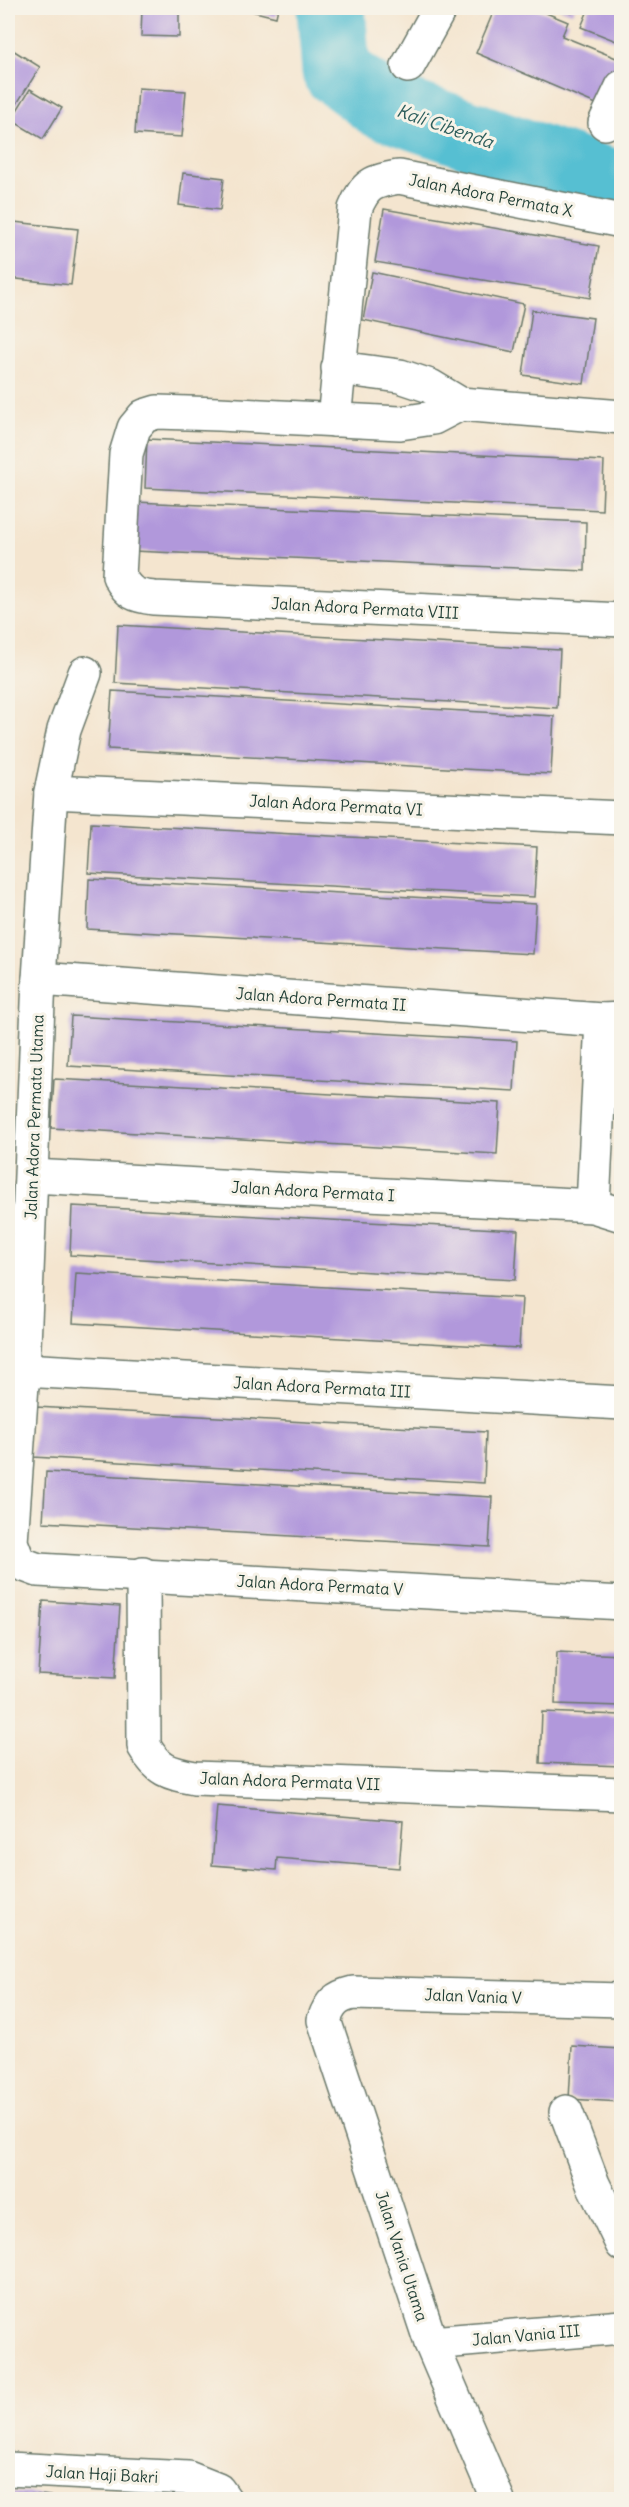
<svg xmlns="http://www.w3.org/2000/svg" width="629" height="2507" font-family="Delius,sans-serif">
  <style>
    .lines { fill: none; stroke-linecap: round; stroke-linejoin: round }
    .river { stroke: #56bfd2; stroke-width: 69 }
    .building { fill: #b198db }
    .minor-casing { stroke: #6a786a; stroke-width: 36 }
    .minor { stroke: #fff; stroke-width: 33 }
    .labels { text-anchor: middle; dominant-baseline: central; stroke-width: 6; stroke-linejoin: round; paint-order: stroke }
    .street-label { font-size: 16px; fill: #1f3d34; stroke: #f7f3e8 }
    .water-label { font-size: 18px; font-style: italic; fill: #2d5e5c; stroke: #f7f3e8 }
  </style>
  <rect width="100%" height="100%" fill="#f7f3e8"/>
  <filter id="ink" filterUnits="userSpaceOnUse"><feTurbulence type="fractalNoise" baseFrequency=".0167" numOctaves="2"/><feDisplacementMap in="SourceGraphic" scale="12" xChannelSelector="R" yChannelSelector="G"/><feConvolveMatrix kernelMatrix="1 2 1 2 8 2 1 2 1" color-interpolation-filters="sRGB"/></filter>
  <filter id="wash" filterUnits="userSpaceOnUse"><feTurbulence type="fractalNoise" baseFrequency=".008" numOctaves="4" result="noise"/><feDisplacementMap in="SourceGraphic" scale="24" xChannelSelector="R" yChannelSelector="G"/><feGaussianBlur stdDeviation="1.35" result="paint"/><feColorMatrix in="noise" values="0 0 0 0 0 0 0 0 0 0 0 0 0 0 0 0 0 1.4 0 .05"/><feComposite in="paint" operator="in"/></filter>
  <g filter="url(#wash)">
    <rect width="100%" height="100%" fill="#f4e5cf"/>
    <g class="lines">
      <path class="river" d="M331,8L336,71L380,104L622,187"/>
    </g>
    <g id="blocks">
      <g class="building">
        <path d="M142,8H179V37L141,36Z"/>
        <path d="M239,8H278L276,17Z"/>
        <path d="M495,8H534L568,22L562,36L621,60L603,107L476,53Z"/>
        <path d="M558,8H575L572,13Z"/>
        <path d="M589,8H621V43L581,27Z"/>
        <path d="M8,47L40,67L8,118Z"/>
        <path d="M138,88L186,91L182,137L135,134Z"/>
        <path d="M30,89L62,108L43,139L11,120Z"/>
        <path d="M183,173L224,178L220,210L179,205Z"/>
        <path d="M384,209L599,246L590,298L375,262Z"/>
        <path d="M14,222L78,229L71,285L8,278Z"/>
        <path d="M372,272L524,304L514,352L363,320Z"/>
        <path d="M532,310L593,318L584,384L523,375Z"/>
        <path d="M147,439L604,461L602,510L145,488Z"/>
        <path d="M135,502L586,522L585,571L133,551Z"/>
        <path d="M118,625L560,650L557,708L115,683Z"/>
        <path d="M112,691L554,716L551,774L108,749Z"/>
        <path d="M91,823L537,847L534,897L88,873Z"/>
        <path d="M89,879L536,904L533,954L87,929Z"/>
        <path d="M71,1016L517,1041L514,1091L68,1066Z"/>
        <path d="M54,1079L500,1103L497,1154L51,1128Z"/>
        <path d="M72,1206L518,1230L515,1280L70,1255Z"/>
        <path d="M76,1273L522,1298L519,1348L73,1323Z"/>
        <path d="M36,1407L486,1432L484,1483L33,1457Z"/>
        <path d="M46,1472L492,1497L489,1547L43,1522Z"/>
        <path d="M43,1601L120,1606L115,1678L38,1674Z"/>
        <path d="M557,1652L621,1655V1706L555,1704Z"/>
        <path d="M542,1712L621,1715V1766L540,1763Z"/>
        <path d="M217,1806L403,1821L399,1868L277,1858L276,1870L212,1865Z"/>
        <path d="M572,2046L621,2049V2102L569,2099Z"/>
        <path d="M8,2492L50,2496V2499H8Z"/>
      </g>
    </g>
  </g>
  <g filter="url(#ink)">
    <use href="#blocks" fill-opacity="0" stroke="#6a786a" stroke-width="1.5"/>
    <g class="lines">
      <defs>
        <g id="minor">
          <path d="M408,66L440,8"/>
          <path d="M605,123L622,87"/>
          <path d="M338,368L400,376L430,386L460,404L622,417"/>
          <path d="M460,404L433,418L400,423L219,414L157,412L144,416L134,428L126,454L119,576C128,593 135,596 154,598L622,620"/>
          <path d="M334,420L355,209C366,183 372,182 399,177L622,221"/>
          <path d="M85,673L64,730L51,792L39,979L23,1370L11,1542L19,1563L38,1570L622,1603"/>
          <path d="M51,792L622,818"/>
          <path d="M39,979L602,1020L622,1019"/>
          <path d="M32,1176L593,1206L622,1215"/>
          <path d="M593,1206L602,1020"/>
          <path d="M23,1370L622,1403"/>
          <path d="M143,1574L144,1746C158,1771 169,1773 195,1778L622,1794"/>
          <path d="M566,2112L593,2184L622,2244"/>
          <path d="M431,2343L622,2327"/>
          <path d="M8,2469L188,2478L218,2490L225,2500"/>
          <path d="M498,2500L431,2343L324,2020C330,2003 336,1997 353,1993L622,2000"/>
        </g>
      </defs>
      <use href="#minor" class="minor-casing"/>
      <use href="#minor" class="minor"/>
    </g>
  </g>
  <g class="labels">
    <g class="street-label">
      <text transform="translate(491 195) rotate(11)">Jalan Adora Permata X</text>
      <text transform="translate(365 608) rotate(3)">Jalan Adora Permata VIII</text>
      <text transform="translate(336 805) rotate(3)">Jalan Adora Permata VI</text>
      <text transform="translate(321 999) rotate(4)">Jalan Adora Permata II</text>
      <text transform="translate(34 1117) rotate(-88)">Jalan Adora Permata Utama</text>
      <text transform="translate(313 1191) rotate(3)">Jalan Adora Permata I</text>
      <text transform="translate(322 1387) rotate(3)">Jalan Adora Permata III</text>
      <text transform="translate(320 1585) rotate(3)">Jalan Adora Permata V</text>
      <text transform="translate(290 1781) rotate(2)">Jalan Adora Permata VII</text>
      <text transform="translate(473 1996) rotate(2)">Jalan Vania V</text>
      <text transform="translate(402 2256) rotate(72)">Jalan Vania Utama</text>
      <text transform="translate(526 2335) rotate(-5)">Jalan Vania III</text>
      <text transform="translate(102 2474) rotate(3)">Jalan Haji Bakri</text>
    </g>
    <g class="water-label">
      <text transform="translate(445 126) rotate(19)">Kali Cibenda</text>
    </g>
  </g>
  <rect width="629" height="2507" fill="none" stroke="#f7f3e8" stroke-width="30"/>
</svg>
